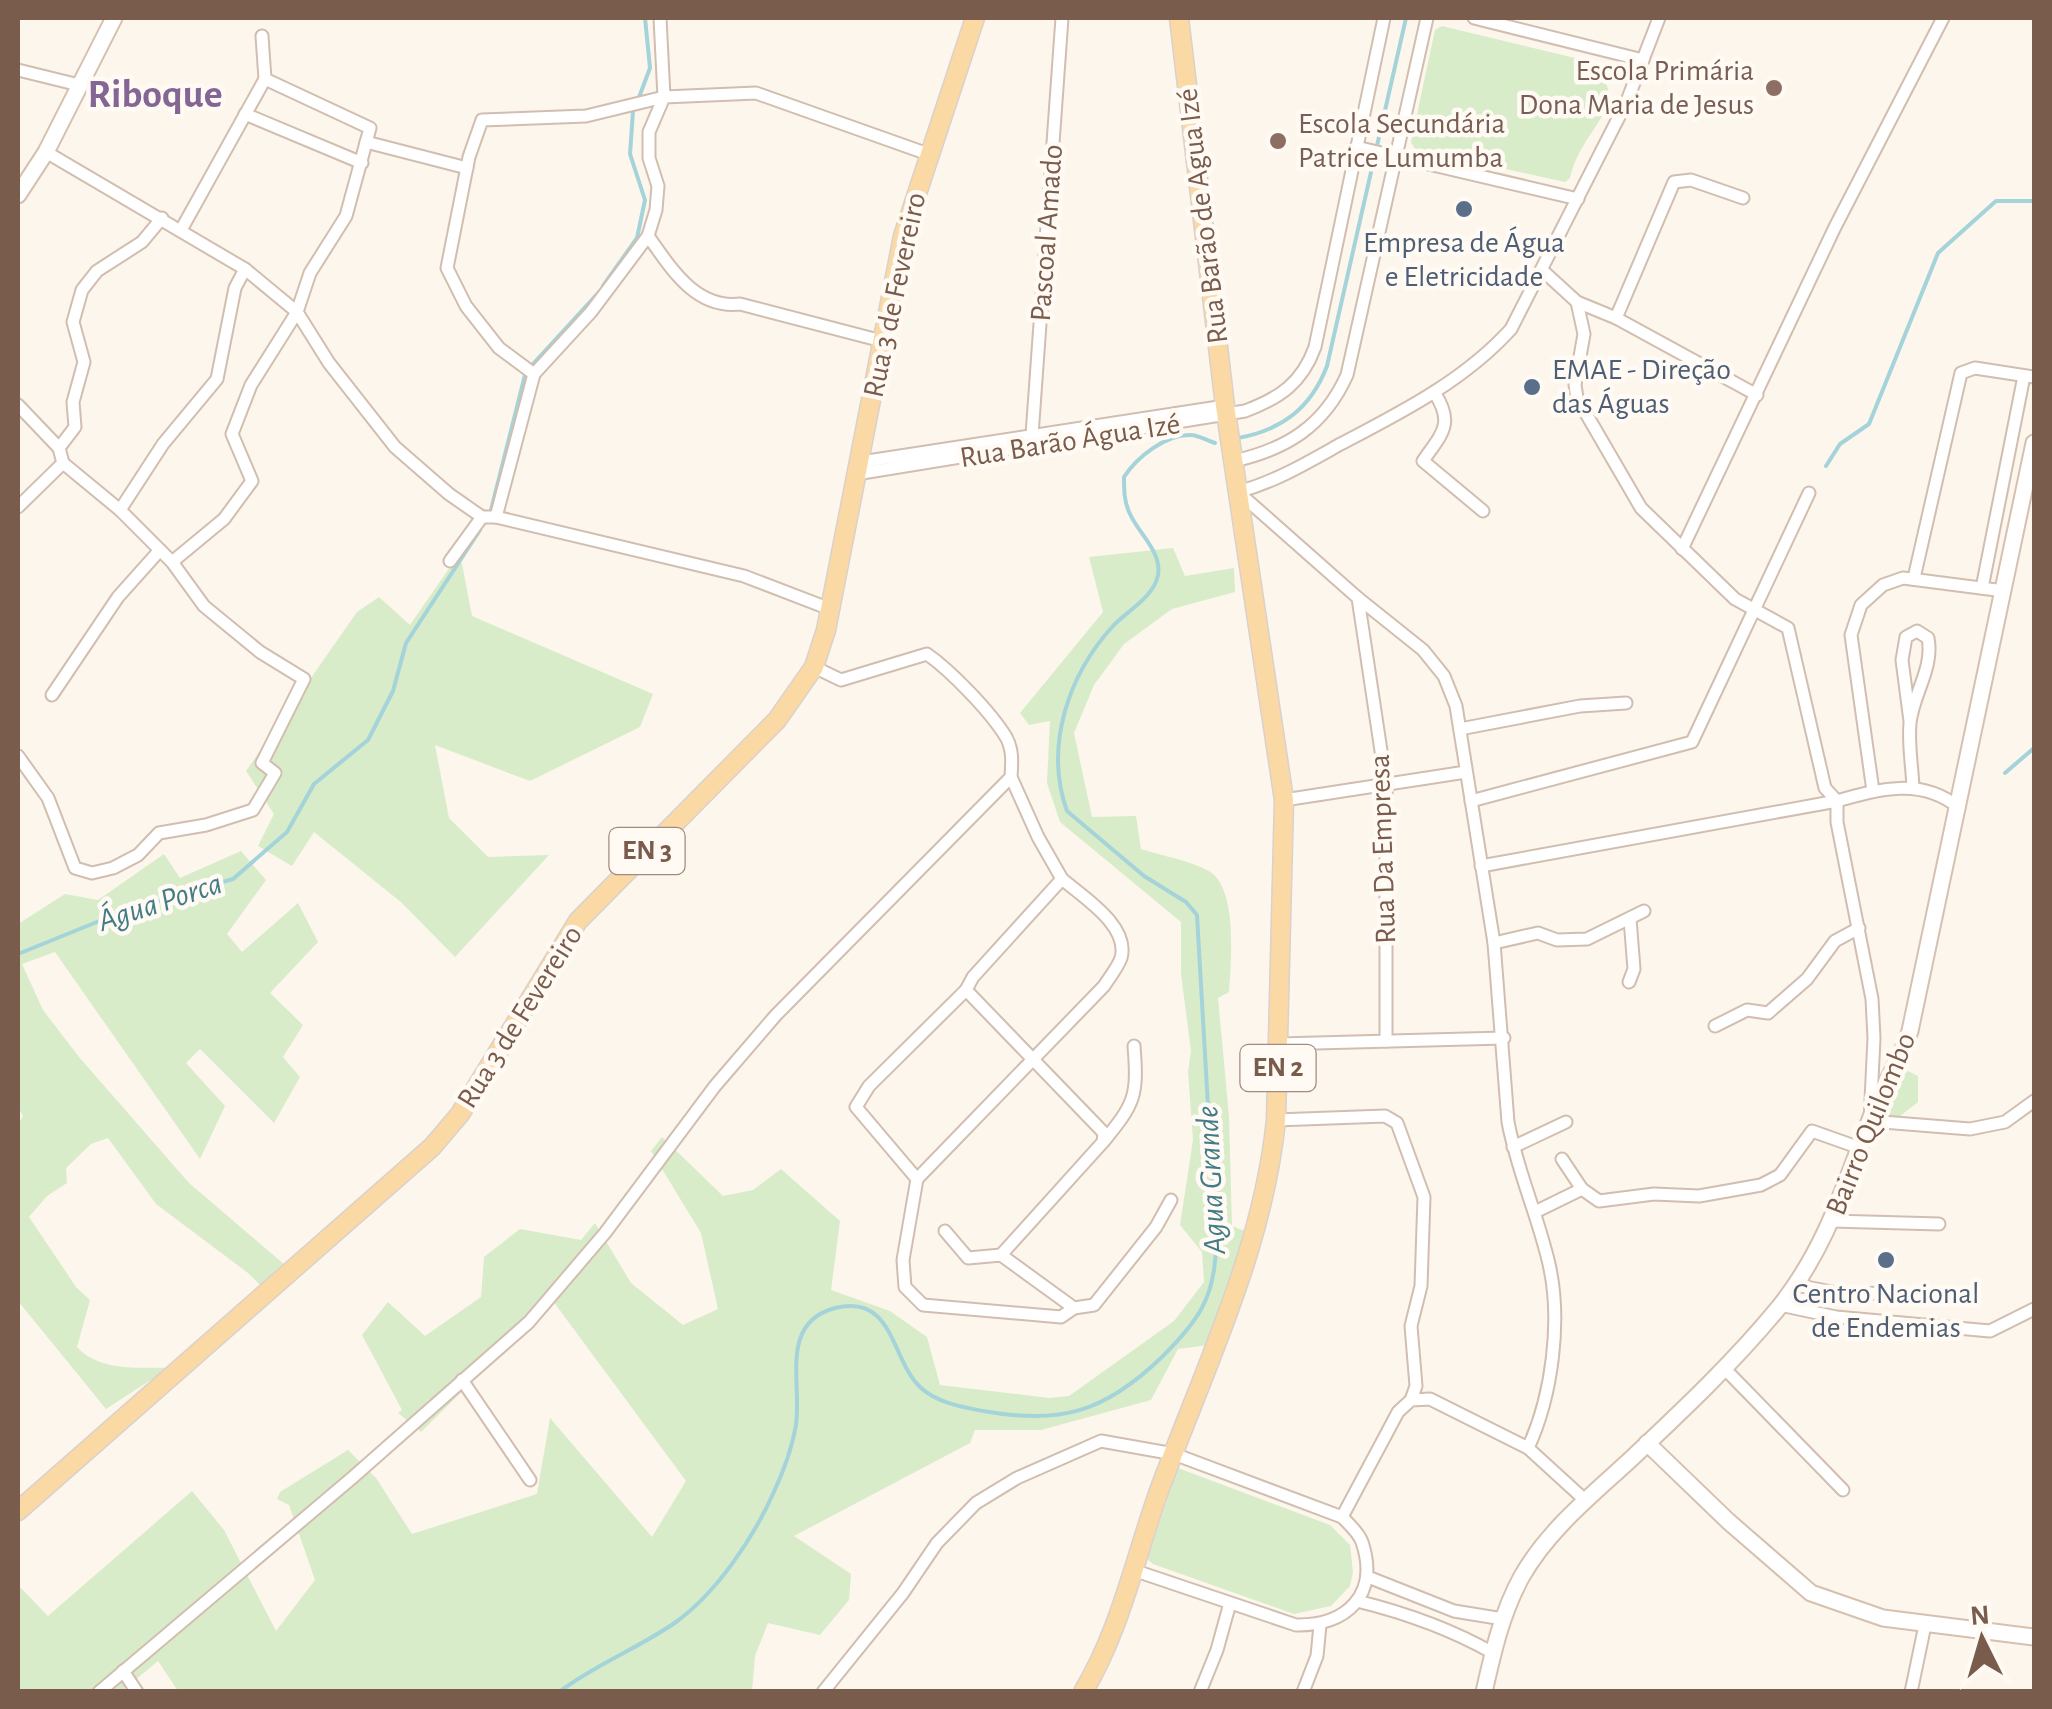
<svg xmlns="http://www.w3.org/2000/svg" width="2052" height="1709" font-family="'Alegreya Sans',sans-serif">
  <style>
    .green { fill: #d8ecc9 }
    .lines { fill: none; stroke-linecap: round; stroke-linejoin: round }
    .stream { stroke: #a5d3da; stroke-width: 4 }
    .street-casing { stroke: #d1beb0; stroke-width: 15 }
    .secondary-casing { stroke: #d6c0b0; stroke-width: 19 }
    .primary-casing { stroke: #dad1cd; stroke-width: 21 }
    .street { stroke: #fff; stroke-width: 11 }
    .secondary { stroke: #fff; stroke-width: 15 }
    .primary { stroke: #fbd9a5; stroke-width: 18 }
    .education-dot { fill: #8d6e63; stroke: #fffaf3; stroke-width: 4 }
    .service-dot { fill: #5c6f8a; stroke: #fffaf3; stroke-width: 4 }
    .labels { text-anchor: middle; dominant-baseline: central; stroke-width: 9; stroke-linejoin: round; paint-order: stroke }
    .shield { fill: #fffaf3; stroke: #a28b7f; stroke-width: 2.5 }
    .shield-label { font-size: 28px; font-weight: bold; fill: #7a5c4d }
    .education-label { font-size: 30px; fill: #785e54; stroke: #fffaf3; text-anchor: end }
    .street-label { font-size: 30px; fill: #7a5c4d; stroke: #fffaf3 }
    .service-label { font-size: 30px; fill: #4e5e75; stroke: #fffaf3 }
    .water-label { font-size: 32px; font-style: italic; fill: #437c86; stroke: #fffaf3 }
    .district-label { font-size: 40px; font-weight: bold; fill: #846695; stroke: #fffaf3 }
  </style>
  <rect width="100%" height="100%" fill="#fdf6ec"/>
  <g class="green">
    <path d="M1442,26L1600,64L1611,98C1599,128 1577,146 1570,178L1565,182L1415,149L1411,142L1435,30Z"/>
    <path d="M1173,548L1185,576L1234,568L1235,592L1172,609L1124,644L1094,685L1074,733L1092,817L1136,816L1141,849C1162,856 1189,860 1209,871C1238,888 1231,963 1229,992L1218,998L1229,1116L1232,1226L1257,1236L1224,1343L1178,1349L1151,1400L1041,1430H975L970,1443L794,1536L851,1574L849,1600L820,1635L768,1623L755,1656L752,1691H178L158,1661L122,1691H18V1585L48,1616L192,1491L224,1530L276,1631L315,1580L289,1505L277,1499L280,1492L348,1450L376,1478L412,1534L537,1494L550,1418L652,1537L686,1481L553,1301L421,1432L398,1413L402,1410L362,1335L388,1302L425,1336L481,1297L484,1257L520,1229L581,1240L595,1223L631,1283L683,1325L718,1309L701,1233L651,1151L662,1137L723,1196L753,1190L781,1169L840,1221L831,1290L890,1311L927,1337L940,1385L1049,1398L1069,1396L1174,1321L1204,1282L1202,1252L1180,1225L1193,1140L1188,1072L1191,1051L1181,974V922L1060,822L1047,783L1050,721L1029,725L1020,713L1103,612L1089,557Z"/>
    <path d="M457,557L462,564L472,616L653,694L640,727L530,781L435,745L449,818L488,857L549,855L455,957L402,903L314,832L292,866L258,846L274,814L246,771L357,612L379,597L410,625Z"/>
    <path d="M241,851L266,880L227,934L242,952L298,903L318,942L270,993L303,1025L283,1057L300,1077L274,1123L200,1049L186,1063L225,1106L200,1159L55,952L22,964L43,1010L79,1057L189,1183L285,1265L262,1287L248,1273L156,1204L108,1138L91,1144L66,1168L67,1183L47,1196L29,1217L76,1287L90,1300L77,1347C100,1372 137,1367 169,1368L106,1409L18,1301V1124L23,1116L18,1107V924L65,894L98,900L164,854L180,878Z"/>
    <path d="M1904,1069L1918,1076V1102L1895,1120L1876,1117Z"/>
    <path d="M1178,1468L1330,1525L1350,1545L1353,1572L1350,1586L1331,1606L1294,1614L1153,1564L1147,1559Z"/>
  </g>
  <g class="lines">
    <g class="stream">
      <path d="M638,100L650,68L645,18"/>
      <path d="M603,286L637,238L645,200L630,154L633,111"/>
      <path d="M533,364L599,292"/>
      <path d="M1238,438C1282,430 1311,408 1327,366L1406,18"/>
      <path d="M1826,466L1840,444L1869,424L1938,253L1996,201H2034"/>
      <path d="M491,510L525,375"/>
      <path d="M2005,773L2034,748"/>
      <path d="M18,954L124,911L233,879L287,832L314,784L368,740L393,691L406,643L480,530"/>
      <path d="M559,1692C596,1664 639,1648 676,1622C716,1593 752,1540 772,1496C782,1475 792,1448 796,1425C802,1382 779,1323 835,1308C894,1293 891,1360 920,1387C937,1403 962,1407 983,1411C1061,1425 1105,1412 1162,1357C1198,1321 1215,1298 1216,1246L1197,915L1186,902L1144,876L1067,811C1044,747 1068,675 1113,626C1127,611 1154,597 1158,575C1162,552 1139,534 1130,514C1124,502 1124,490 1124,477C1137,457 1166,434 1191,435C1198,435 1208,441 1215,443"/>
    </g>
    <defs>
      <g id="street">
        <path d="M1474,18L1643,60"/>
        <path d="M18,70L79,85"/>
        <path d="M245,114L362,163"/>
        <path d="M366,142L467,168"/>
        <path d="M1356,147L1578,199"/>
        <path d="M46,152L245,269L297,312L329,363L395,447L449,494L482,517H496L744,576L830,609"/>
        <path d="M181,230L265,79L262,36"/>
        <path d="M648,236C671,268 695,309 740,304L882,341"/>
        <path d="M1542,270L1577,302L1616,318L1757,395"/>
        <path d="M1577,302L1584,334L1575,385L1577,398L1641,508L1735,599L1788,628L1825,788L1837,801V822L1872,999L1874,1038L1870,1121L1970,1129L2005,1122L2034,1101"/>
        <path d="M1616,318L1674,182L1691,180L1743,198"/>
        <path d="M534,374L499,348L466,306L447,268L469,157L482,120L586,116L664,97L756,93L928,154"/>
        <path d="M1434,392C1455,424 1442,433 1423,461L1483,511"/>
        <path d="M18,405L59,448L63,463L120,510L172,562L204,606L260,652L304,679L262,763L275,773L253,810L206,825L159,833L138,855L113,868L92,873L75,868L48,798L18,756"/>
        <path d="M59,448L75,427L73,402L84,362L73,322L82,290L97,271L142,242L162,218"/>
        <path d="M1031,449L1062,18"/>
        <path d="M1234,461C1287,449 1324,426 1347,375L1427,18"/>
        <path d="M861,462L1225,406"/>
        <path d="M856,474L1245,411C1280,398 1302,383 1315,347L1384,18"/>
        <path d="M1238,492L1358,598L1423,650L1444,676L1456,706L1494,943L1508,1122C1517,1170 1538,1216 1549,1264C1562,1321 1552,1396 1528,1448"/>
        <path d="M1238,492C1274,482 1305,464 1337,446C1398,414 1463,382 1511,329L1627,101L1659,18"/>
        <path d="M18,507L63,463"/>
        <path d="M120,510L163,444L217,379L235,288L245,269"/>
        <path d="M496,517L534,374L591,312L648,236L656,210L658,186L649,158V132L664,97L660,18"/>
        <path d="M1682,549L1835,227L1943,18"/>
        <path d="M450,561L482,517"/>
        <path d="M172,562L224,519L252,481L232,434L251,385L297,312L310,273L346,216L370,128L265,79"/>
        <path d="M1914,578L1961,373L1975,368L2034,377"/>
        <path d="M1982,588L2024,376"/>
        <path d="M1358,598L1386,784V1041"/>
        <path d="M52,695L118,597L160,550"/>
        <path d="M1910,721L1902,660L1906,637L1917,631L1928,638C1934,668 1913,694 1910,723C1908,743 1912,766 1913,787"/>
        <path d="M1460,729L1580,706L1626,703"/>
        <path d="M1011,777L1038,837L1062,879L973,977L966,990L1104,1133L1103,1142L1001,1255L1074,1308L1094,1305L1156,1227L1171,1200"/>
        <path d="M1873,791L1851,635L1861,605L1883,585L1903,578L2004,591"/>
        <path d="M1284,800L1466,772"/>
        <path d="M1471,801L1692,742L1809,493"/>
        <path d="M1481,866L1837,801C1879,789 1922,777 1959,808"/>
        <path d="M1494,943L1538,933L1557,940L1587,939L1644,911"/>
        <path d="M1629,982L1634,969L1630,919"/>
        <path d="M966,990L869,1086L856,1107L917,1179L903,1260L905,1287L923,1305L1061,1317L1074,1308"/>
        <path d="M1715,1026L1747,1010L1768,1013L1807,979L1835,941L1859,928"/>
        <path d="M1279,1044L1504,1038"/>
        <path d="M1276,1120L1385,1116L1397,1123L1424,1197L1421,1286L1411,1326L1416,1386L1411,1400"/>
        <path d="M1104,1141C1135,1103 1138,1096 1134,1046"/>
        <path d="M1513,1147L1566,1122"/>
        <path d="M1562,1159L1582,1189L1599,1201L1654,1194L1699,1196L1761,1185L1780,1175L1812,1131L1860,1148"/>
        <path d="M917,1179L1104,986C1109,978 1118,967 1121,958C1130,926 1083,897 1062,879"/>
        <path d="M1535,1212L1582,1189"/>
        <path d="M1832,1221L1939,1224"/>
        <path d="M945,1231L968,1258L1001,1255"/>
        <path d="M1796,1285L1842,1294L1888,1293"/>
        <path d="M1780,1305L1836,1317L1990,1331L2034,1309"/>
        <path d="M1724,1368L1843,1490"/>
        <path d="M462,1380L530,1480"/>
        <path d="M1342,1517L1398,1412L1411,1400L1430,1399L1528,1448L1586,1501"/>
        <path d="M1368,1577L1454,1611L1503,1619"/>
        <path d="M1357,1601C1406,1613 1449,1628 1493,1653"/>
        <path d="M123,1671L137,1692"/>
        <path d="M99,1692L352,1478L529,1322L605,1233L715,1086L776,1015L1011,777C1012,763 1013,749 1006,737C990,711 951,671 927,654L841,680L814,667"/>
        <path d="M823,1692L903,1593L937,1543L976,1503L1017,1478L1101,1441L1174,1454L1342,1517C1349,1524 1359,1533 1362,1542C1380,1595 1346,1626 1296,1625L1133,1570"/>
        <path d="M1200,1692L1217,1650L1230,1603"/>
        <path d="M1303,1692L1317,1656L1320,1625"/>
        <path d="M1911,1692L1925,1625"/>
      </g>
      <g id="secondary">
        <path d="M18,195L46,152L114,18"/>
        <path d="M1647,1443L1728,1521L1811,1593L1883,1618L2034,1637"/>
        <path d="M1484,1692C1493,1652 1502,1612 1522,1576C1549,1529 1592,1495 1631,1459C1683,1410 1735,1361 1780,1306C1829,1244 1846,1179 1875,1107C1886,1081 1901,1058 1910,1031L2034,443"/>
      </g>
      <g id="primary">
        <path d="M18,1511L432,1147L460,1114L578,921L777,720L814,667L826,630L903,236L975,18"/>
        <path d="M1083,1692C1120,1631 1135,1558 1159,1491C1204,1369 1263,1250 1276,1120L1284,800L1225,406L1179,18"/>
      </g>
    </defs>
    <use href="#street" class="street-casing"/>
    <use href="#secondary" class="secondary-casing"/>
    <use href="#primary" class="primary-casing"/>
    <use href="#street" class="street"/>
    <use href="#secondary" class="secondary"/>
    <use href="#primary" class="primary"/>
  </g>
  <g class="education-dot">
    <circle cx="1774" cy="88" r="10"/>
    <circle cx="1278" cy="141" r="10"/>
  </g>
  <g class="service-dot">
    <circle cx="1464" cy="209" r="10"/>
    <circle cx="1532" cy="387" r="10"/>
    <circle cx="1886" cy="1260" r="10"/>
  </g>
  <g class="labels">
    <g class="shield">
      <rect x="609.5" y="828" width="75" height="46" rx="8"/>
      <rect x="1240.5" y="1045" width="75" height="46" rx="8"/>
    </g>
    <g class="shield-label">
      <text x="647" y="851">EN 3</text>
      <text x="1278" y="1068">EN 2</text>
    </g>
    <g class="education-label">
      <text x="1754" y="71">Escola Primária<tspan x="1754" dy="34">Dona Maria de Jesus</tspan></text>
      <text x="1298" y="124" text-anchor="start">Escola Secundária<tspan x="1298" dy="34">Patrice Lumumba</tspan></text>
    </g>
    <g class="street-label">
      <text transform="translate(1203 216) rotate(-97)">Rua Barão de Agua Izé</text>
      <text transform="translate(1047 233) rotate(-86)">Pascoal Amado</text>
      <text transform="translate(895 295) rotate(-78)">Rua 3 de Fevereiro</text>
      <text transform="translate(1070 441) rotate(-9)">Rua Barão Água Izé</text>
      <text transform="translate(1383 849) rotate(-92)">Rua Da Empresa</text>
      <text transform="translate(520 1017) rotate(-58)">Rua 3 de Fevereiro</text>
      <text transform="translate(1871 1124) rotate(-68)">Bairro Quilombo</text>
    </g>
    <g class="service-label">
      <text x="1464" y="243">Empresa de Água<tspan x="1464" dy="34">e Eletricidade</tspan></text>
      <text x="1552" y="370" text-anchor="start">EMAE - Direção<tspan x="1552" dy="34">das Águas</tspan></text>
      <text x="1886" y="1294">Centro Nacional<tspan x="1886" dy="34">de Endemias</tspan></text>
    </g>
    <g class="water-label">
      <text transform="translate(160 902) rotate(-18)">Água Porca</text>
      <text transform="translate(1211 1180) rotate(-93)">Agua Grande</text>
    </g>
    <g class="district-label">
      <text x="155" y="95">Riboque</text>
    </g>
  </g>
  <rect width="2052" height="1709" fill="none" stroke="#7a5c4d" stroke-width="40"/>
  <g transform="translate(1982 1639) rotate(355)" stroke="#fffaf3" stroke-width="8" paint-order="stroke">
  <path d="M0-8L18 38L0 25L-18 38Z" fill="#7a5c4d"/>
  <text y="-15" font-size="28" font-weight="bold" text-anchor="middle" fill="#7a5c4d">N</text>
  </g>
</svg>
